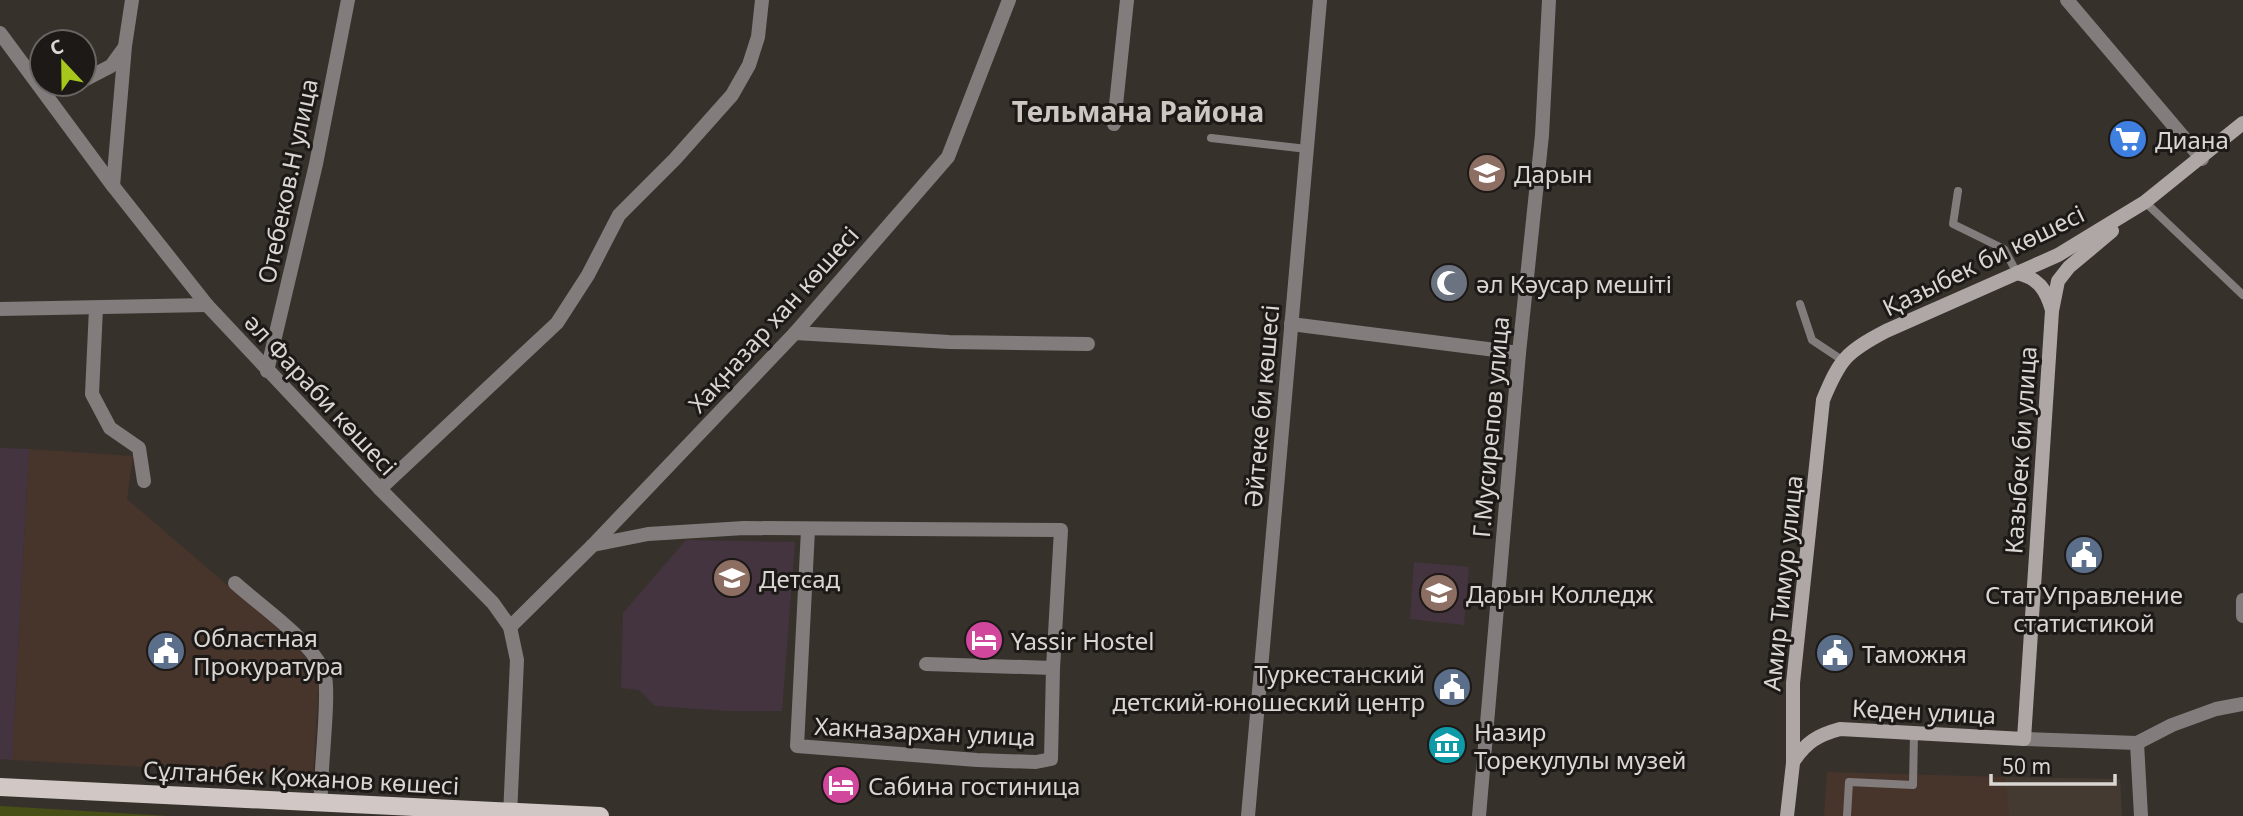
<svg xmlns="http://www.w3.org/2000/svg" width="2243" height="816" font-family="'Noto Sans',sans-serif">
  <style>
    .commercial { fill: #47352c }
    .built { fill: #453a31 }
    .education { fill: #443440 }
    .green { fill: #474f16 }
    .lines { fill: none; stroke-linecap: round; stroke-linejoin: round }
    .lane { stroke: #827d7c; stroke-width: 8 }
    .street { stroke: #827d7c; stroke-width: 14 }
    .secondary { stroke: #aea7a6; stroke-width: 14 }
    .primary { stroke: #d1c8c6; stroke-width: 18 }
    .labels { text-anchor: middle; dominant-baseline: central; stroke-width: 6; stroke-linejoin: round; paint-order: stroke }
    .poi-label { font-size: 24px; fill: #dad6d3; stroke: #1c1917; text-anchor: start }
    .street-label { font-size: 24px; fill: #dad6d3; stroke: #1c1917 }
    .quarter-label { font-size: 28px; font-weight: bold; fill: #cec6c0; stroke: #1c1917 }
  </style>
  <rect width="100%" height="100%" fill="#37312c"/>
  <g class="commercial">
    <path d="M29,449L133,456L127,499L298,646L319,678L313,776L12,760Z"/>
    <path d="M1827,772L2005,777L2009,816H1824Z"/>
  </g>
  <path class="built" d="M2005,777L2120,779L2122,816H2009Z"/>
  <g class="education">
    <path d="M0,448L29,449L12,760L0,759Z"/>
    <path d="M686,540L795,542L782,711H729L655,706L639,690L621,688L623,613Z"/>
    <path d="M1414,562L1469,567L1464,625L1410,619Z"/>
  </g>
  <path class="green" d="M0,806L169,816H0Z"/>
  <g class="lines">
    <g class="lane">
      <path d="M1211,138L1307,149"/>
      <path d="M1958,191L1953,224L2004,249L2017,273"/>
      <path d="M2145,202L2243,295"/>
      <path d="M1800,304L1812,340L1842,360"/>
      <path d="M1847,816L1849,782L1913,785L1914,733"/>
    </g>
    <g class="street">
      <path d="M2067,0L2202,159"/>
      <path d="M0,33L113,186L207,305L380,489L493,603L510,627L517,660L510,816"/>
      <path d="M84,80L111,66L124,48"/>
      <path d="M1114,124L1127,0"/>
      <path d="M113,186L125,46L132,0"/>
      <path d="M96,308L92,394L110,428L139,448L144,481"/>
      <path d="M0,309L207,305"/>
      <path d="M1291,324L1519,353"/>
      <path d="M795,333L949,342L1088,344"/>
      <path d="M267,371L316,164L348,0"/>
      <path d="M380,489L557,323L588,275L619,215L675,159L732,95L749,65L758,37L762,0"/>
      <path d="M808,530L797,746L977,760L1036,762L1051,759L1053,668"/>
      <path d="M593,545L648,534L744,528L1061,530L1053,668L926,664"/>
      <path d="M235,583C264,609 303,634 323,669C332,685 319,776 321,802"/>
      <path d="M2243,600V616"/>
      <path d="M510,627L593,545L795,333L948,157L1009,0"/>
      <path d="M2024,739L2137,743L2172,725L2216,709L2243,704"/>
      <path d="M2137,743L2141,816"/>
      <path d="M1248,816L1320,0"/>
      <path d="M1479,816L1519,353L1542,135L1549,0"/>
    </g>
    <g class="secondary">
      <path d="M2017,273C2038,278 2046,289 2052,310"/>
      <path d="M1793,762C1806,742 1818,735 1840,729L2024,739L2052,311L2058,281L2069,267L2112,231"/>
      <path d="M1787,816L1793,763V683L1823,400C1840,359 1846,352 1886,331L2058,255L2145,202L2243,123"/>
    </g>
    <path class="primary" d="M0,787L600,816"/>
  </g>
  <defs>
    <symbol id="supermarket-disc" viewBox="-11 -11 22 22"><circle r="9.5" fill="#3f7fe0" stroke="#1c1917"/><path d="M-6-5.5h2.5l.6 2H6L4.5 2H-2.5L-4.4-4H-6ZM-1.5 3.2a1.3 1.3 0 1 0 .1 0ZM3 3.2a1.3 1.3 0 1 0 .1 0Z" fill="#fff"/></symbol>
    <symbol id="university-disc" viewBox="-11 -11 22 22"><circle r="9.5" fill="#8d6e63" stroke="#1c1917"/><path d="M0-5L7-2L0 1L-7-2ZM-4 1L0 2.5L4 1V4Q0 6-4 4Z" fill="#fff"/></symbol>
    <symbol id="mosque-disc" viewBox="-11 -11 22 22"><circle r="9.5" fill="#6b7280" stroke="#1c1917"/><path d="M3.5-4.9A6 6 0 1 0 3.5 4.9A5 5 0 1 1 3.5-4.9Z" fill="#fff"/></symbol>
    <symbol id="civic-disc" viewBox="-11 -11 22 22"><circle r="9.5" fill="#5c6f8a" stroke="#1c1917"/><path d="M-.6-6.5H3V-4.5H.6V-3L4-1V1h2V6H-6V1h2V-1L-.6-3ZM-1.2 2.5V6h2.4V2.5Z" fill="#fff"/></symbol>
    <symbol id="school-disc" viewBox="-11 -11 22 22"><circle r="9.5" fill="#8d6e63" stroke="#1c1917"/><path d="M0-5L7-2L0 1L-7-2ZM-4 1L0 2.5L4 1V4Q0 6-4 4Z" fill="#fff"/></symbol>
    <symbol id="hotel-disc" viewBox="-11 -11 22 22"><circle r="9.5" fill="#d1479c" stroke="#1c1917"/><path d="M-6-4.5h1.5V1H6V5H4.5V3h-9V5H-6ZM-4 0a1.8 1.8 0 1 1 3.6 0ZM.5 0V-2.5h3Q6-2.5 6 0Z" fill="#fff"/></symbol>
    <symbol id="museum-disc" viewBox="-11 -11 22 22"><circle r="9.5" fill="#0f9aa8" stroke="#1c1917"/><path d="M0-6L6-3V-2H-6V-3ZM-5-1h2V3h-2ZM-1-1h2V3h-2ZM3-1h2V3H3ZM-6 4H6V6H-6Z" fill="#fff"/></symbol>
  </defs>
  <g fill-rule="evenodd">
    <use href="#supermarket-disc" x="2106" y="117" width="44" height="44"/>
    <use href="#university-disc" x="1465" y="151" width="44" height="44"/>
    <use href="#mosque-disc" x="1427" y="261" width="44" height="44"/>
    <use href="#civic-disc" x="2062" y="533" width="44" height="44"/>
    <use href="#school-disc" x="710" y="556" width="44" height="44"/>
    <use href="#university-disc" x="1417" y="571" width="44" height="44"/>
    <use href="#hotel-disc" x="962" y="618" width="44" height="44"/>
    <use href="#civic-disc" x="144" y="629" width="44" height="44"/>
    <use href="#civic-disc" x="1813" y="631" width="44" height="44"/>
    <use href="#civic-disc" x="1430" y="665" width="44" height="44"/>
    <use href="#museum-disc" x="1425" y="723" width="44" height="44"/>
    <use href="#hotel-disc" x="819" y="763" width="44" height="44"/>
  </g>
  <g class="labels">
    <g class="poi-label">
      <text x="2155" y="139">Диана</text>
      <text x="1514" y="173">Дарын</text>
      <text x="1476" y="283">әл Кәусар мешіті</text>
      <text x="759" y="578">Детсад</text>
      <text x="1466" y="593">Дарын Колледж</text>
      <text x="2084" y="594" text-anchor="middle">Стат Управление<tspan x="2084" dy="28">статистикой</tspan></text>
      <text x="193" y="637">Областная<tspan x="193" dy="28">Прокуратура</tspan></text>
      <text x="1011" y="640">Yassir Hostel</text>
      <text x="1862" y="653">Таможня</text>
      <text x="1425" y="673" text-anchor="end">Туркестанский<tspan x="1425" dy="28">детский-юношеский центр</tspan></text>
      <text x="1474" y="731">Назир<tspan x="1474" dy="28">Торекулулы музей</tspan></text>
      <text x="868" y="785">Сабина гостиница</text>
    </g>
    <g class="street-label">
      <text transform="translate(287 181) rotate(-78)">Отебеков.Н улица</text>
      <text transform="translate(1983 260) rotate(-26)">Қазыбек би көшесі</text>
      <text transform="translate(773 319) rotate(-48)">Хақназар хан көшесі</text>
      <text transform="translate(321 394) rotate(47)">әл Фараби көшесі</text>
      <text transform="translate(1261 406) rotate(-85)">Әйтеке би көшесі</text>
      <text transform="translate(1490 427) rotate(-85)">Г.Мусирепов улица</text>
      <text transform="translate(2020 450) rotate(-86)">Казыбек би улица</text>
      <text transform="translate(1782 583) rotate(-84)">Амир Тимур улица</text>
      <text transform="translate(1924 711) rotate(3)">Кеден улица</text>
      <text transform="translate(925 731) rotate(3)">Хакназархан улица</text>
      <text transform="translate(301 777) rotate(3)">Сұлтанбек Қожанов көшесі</text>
    </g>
    <g class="quarter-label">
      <text x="1138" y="111">Тельмана Района</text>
    </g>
  </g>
  <g transform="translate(63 63) rotate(338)"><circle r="33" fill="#1c1917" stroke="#686562" stroke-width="2"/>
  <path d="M0-5L12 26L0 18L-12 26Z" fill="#a8c71c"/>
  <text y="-10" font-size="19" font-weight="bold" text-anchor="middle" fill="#dad6d3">С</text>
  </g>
  <path d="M1991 774v10h124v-10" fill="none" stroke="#dad6d3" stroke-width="3.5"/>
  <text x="2002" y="774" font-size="21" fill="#dad6d3" stroke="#1c1917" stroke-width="5" paint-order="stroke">50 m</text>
</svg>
